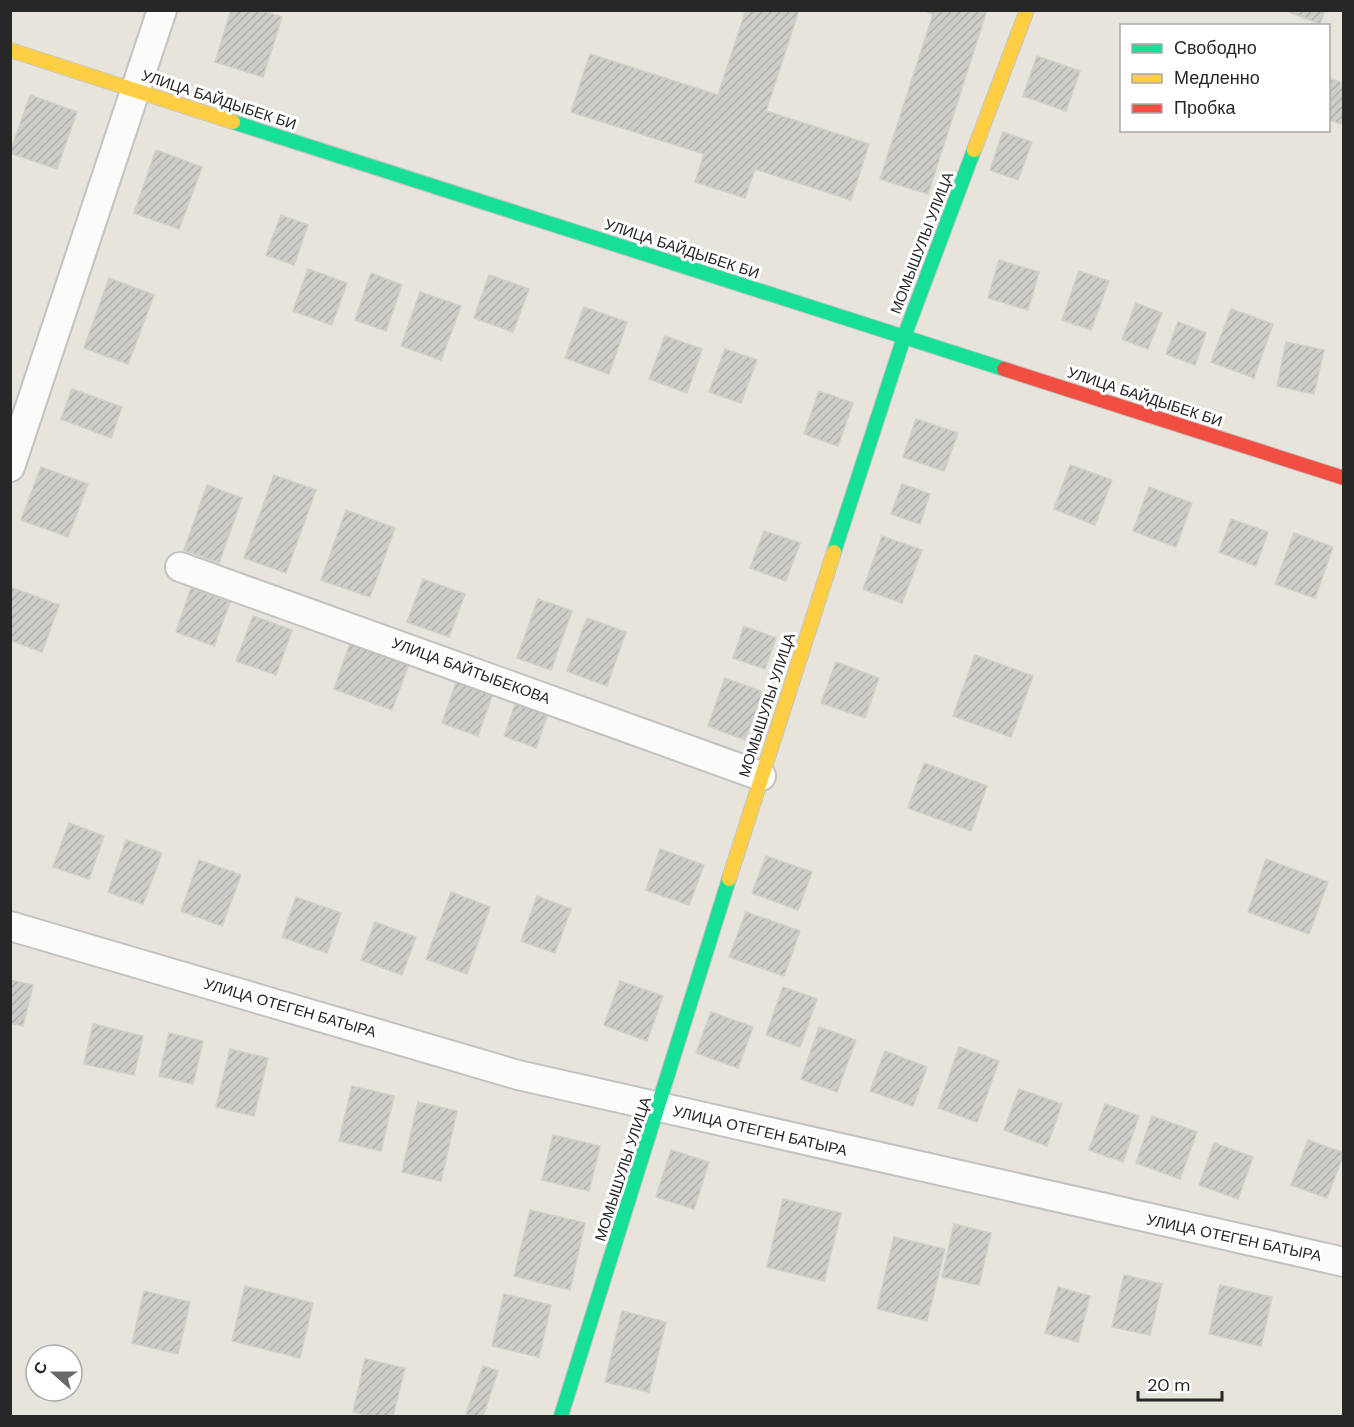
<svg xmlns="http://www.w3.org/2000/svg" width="1354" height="1427" font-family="'DM Sans',sans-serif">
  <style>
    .building { fill: url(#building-hatch); stroke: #d1cfc7; stroke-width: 1.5 }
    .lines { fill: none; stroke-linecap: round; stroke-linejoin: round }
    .street-casing { stroke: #c3c2c2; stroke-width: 32 }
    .fast-casing { stroke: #c3c2c2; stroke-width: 16 }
    .slow-casing { stroke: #c3c2c2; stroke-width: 16 }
    .jam-casing { stroke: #c3c2c2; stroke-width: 16 }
    .street { stroke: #fbfbfa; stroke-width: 28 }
    .fast { stroke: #16e098; stroke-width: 14 }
    .slow { stroke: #ffcf43; stroke-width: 14 }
    .jam { stroke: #f24e42; stroke-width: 14 }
    .labels { text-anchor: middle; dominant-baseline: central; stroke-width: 6; stroke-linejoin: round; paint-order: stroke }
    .street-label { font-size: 15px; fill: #272727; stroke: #fff }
  </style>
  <defs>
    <pattern id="building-hatch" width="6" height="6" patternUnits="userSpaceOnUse" patternTransform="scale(1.5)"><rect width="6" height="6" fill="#cfcdc7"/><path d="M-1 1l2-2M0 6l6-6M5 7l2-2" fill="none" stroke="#b2b0ab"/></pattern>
  </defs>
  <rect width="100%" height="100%" fill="#e6e4db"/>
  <g class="building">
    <path d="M231,10H261L282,17L263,77L215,62Z"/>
    <path d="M746,10H799L766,111L869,144L851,200L755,169L745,198L695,182L704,154L571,112L590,54L718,95Z"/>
    <path d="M922,10H987L928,194L880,179L933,14Z"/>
    <path d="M1284,10H1325L1320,24Z"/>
    <path d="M1037,56L1080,71L1066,111L1023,96Z"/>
    <path d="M1328,78L1344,83L1342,124L1328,120Z"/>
    <path d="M30,95L77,112L57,169L10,153Z"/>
    <path d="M1003,132L1032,142L1018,180L990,170Z"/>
    <path d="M156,150L202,167L179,229L134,213Z"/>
    <path d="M281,215L308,225L294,265L266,255Z"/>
    <path d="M999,260L1039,272L1028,310L988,298Z"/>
    <path d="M308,269L347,283L332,325L293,311Z"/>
    <path d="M1079,271L1109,281L1091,330L1062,320Z"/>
    <path d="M371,273L402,285L386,331L355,320Z"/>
    <path d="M489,275L529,289L513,332L474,318Z"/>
    <path d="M109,278L154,295L128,364L84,348Z"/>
    <path d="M420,292L461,306L441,360L401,346Z"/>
    <path d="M1136,303L1162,313L1148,349L1122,339Z"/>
    <path d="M584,307L627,322L609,374L565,358Z"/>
    <path d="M1231,309L1273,324L1254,378L1211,362Z"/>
    <path d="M1178,322L1206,333L1195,365L1166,354Z"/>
    <path d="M665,336L702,349L687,393L649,379Z"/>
    <path d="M1286,342L1324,350L1314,394L1277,386Z"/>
    <path d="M725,349L757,360L741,403L709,392Z"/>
    <path d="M72,389L122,407L111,438L61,419Z"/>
    <path d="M819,391L853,403L838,446L804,434Z"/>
    <path d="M916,419L958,433L944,471L903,457Z"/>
    <path d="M1070,465L1112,480L1095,525L1054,509Z"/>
    <path d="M41,467L88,484L68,537L21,520Z"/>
    <path d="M274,475L316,490L286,573L244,558Z"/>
    <path d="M902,484L930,494L920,524L891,514Z"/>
    <path d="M207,485L242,498L219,563L184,550Z"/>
    <path d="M1149,487L1192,503L1176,547L1133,531Z"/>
    <path d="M346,510L395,528L370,597L321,580Z"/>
    <path d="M1231,519L1268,532L1256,566L1219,552Z"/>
    <path d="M764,531L800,543L786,581L750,568Z"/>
    <path d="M1294,533L1333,547L1315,598L1275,584Z"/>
    <path d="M882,536L922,550L902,603L863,589Z"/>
    <path d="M423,579L465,594L449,637L407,622Z"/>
    <path d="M10,587L59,605L42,652L10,640Z"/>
    <path d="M191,588L230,602L214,646L176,632Z"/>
    <path d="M538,599L572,611L551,670L517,658Z"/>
    <path d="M253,616L292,630L276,675L236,661Z"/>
    <path d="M587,618L626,632L607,686L567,671Z"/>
    <path d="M744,626L776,638L765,669L733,658Z"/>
    <path d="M350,643L409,664L392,710L334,689Z"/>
    <path d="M975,655L1033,676L1011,737L953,716Z"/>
    <path d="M836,662L879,678L865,718L821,703Z"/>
    <path d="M725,678L763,692L745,740L708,726Z"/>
    <path d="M457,680L493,693L478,736L442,723Z"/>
    <path d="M517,699L549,711L536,748L504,736Z"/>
    <path d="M924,763L987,786L971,831L908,808Z"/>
    <path d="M69,823L104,836L89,879L53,867Z"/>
    <path d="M126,840L162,853L143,904L108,892Z"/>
    <path d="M660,849L704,865L689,905L646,890Z"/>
    <path d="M766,856L812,872L798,910L752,893Z"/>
    <path d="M1266,859L1328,882L1309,934L1248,912Z"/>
    <path d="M199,860L241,875L222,926L181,911Z"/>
    <path d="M451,892L490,907L467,974L426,959Z"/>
    <path d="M537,896L571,909L555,953L521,941Z"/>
    <path d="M296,897L341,913L327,953L282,937Z"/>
    <path d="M746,912L800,931L784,976L729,957Z"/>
    <path d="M375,922L416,937L402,975L361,960Z"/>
    <path d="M10,980L33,985L23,1026L10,1023Z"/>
    <path d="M620,981L663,996L647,1041L604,1025Z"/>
    <path d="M783,987L817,999L800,1047L766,1035Z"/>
    <path d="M711,1012L753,1027L738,1068L696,1053Z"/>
    <path d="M93,1024L143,1036L134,1075L84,1064Z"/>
    <path d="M819,1027L856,1040L837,1092L801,1079Z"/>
    <path d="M169,1033L203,1041L193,1084L159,1076Z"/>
    <path d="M959,1047L999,1061L977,1122L938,1108Z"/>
    <path d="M230,1049L268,1058L254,1116L216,1107Z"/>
    <path d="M885,1051L927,1067L913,1106L870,1091Z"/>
    <path d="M352,1086L394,1096L381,1151L339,1141Z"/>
    <path d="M1019,1089L1062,1104L1047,1146L1004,1130Z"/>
    <path d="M418,1102L457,1111L441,1181L402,1172Z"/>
    <path d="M1105,1104L1139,1116L1123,1162L1089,1150Z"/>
    <path d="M1152,1116L1197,1132L1180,1179L1136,1163Z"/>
    <path d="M553,1135L600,1146L589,1191L542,1180Z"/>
    <path d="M1308,1140L1344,1153L1327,1198L1291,1185Z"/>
    <path d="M1214,1143L1253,1157L1238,1199L1199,1185Z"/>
    <path d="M671,1150L709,1162L694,1209L656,1197Z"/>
    <path d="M783,1199L841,1213L824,1281L767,1267Z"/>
    <path d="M530,1210L585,1223L570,1290L514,1276Z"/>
    <path d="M954,1224L991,1233L979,1285L942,1277Z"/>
    <path d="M894,1237L945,1249L927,1321L877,1309Z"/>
    <path d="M1124,1275L1162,1284L1150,1335L1112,1327Z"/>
    <path d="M1220,1285L1272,1297L1261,1346L1209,1334Z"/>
    <path d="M245,1286L313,1303L300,1358L232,1341Z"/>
    <path d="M1058,1287L1090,1296L1078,1342L1045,1333Z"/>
    <path d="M144,1291L190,1302L178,1354L132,1343Z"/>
    <path d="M504,1294L551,1305L539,1357L492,1346Z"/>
    <path d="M622,1311L666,1322L649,1392L605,1382Z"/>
    <path d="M365,1359L405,1368L393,1416H371L353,1412Z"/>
    <path d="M483,1366L498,1371L483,1416H472L466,1414Z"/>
  </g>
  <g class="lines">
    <defs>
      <g id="street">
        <path d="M10,467L162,10"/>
        <path d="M180,567L761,776"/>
        <path d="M10,926L518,1075L1344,1262"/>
      </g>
      <g id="fast">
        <path d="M233,122L1004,369"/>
        <path d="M834,552L904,337L974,150"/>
        <path d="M561,1416L729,879"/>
      </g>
      <g id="slow">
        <path d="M10,50L233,122"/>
        <path d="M974,150L1027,10"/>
        <path d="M729,879L834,552"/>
      </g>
      <path id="jam" d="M1004,369L1344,478"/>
    </defs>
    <use href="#street" class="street-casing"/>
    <use href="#fast" class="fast-casing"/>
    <use href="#slow" class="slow-casing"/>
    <use href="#jam" class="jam-casing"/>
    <use href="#street" class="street"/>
    <use href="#fast" class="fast"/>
    <use href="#slow" class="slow"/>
    <use href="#jam" class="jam"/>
  </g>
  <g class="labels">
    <g class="street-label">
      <text transform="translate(219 100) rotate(18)">УЛИЦА БАЙДЫБЕК БИ</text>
      <text transform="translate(922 243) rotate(-69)">МОМЫШУЛЫ УЛИЦА</text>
      <text transform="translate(682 249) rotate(18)">УЛИЦА БАЙДЫБЕК БИ</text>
      <text transform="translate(1145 397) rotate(18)">УЛИЦА БАЙДЫБЕК БИ</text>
      <text transform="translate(471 671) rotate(20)">УЛИЦА БАЙТЫБЕКОВА</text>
      <text transform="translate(767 705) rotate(-72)">МОМЫШУЛЫ УЛИЦА</text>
      <text transform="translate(290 1008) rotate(16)">УЛИЦА ОТЕГЕН БАТЫРА</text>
      <text transform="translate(760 1131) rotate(13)">УЛИЦА ОТЕГЕН БАТЫРА</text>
      <text transform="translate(623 1169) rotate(-72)">МОМЫШУЛЫ УЛИЦА</text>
      <text transform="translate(1234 1238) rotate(12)">УЛИЦА ОТЕГЕН БАТЫРА</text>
    </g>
  </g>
  <rect width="1354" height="1427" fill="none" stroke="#272727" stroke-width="24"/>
  <rect x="1120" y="24" width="210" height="108" fill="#ffffff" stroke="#a9a9a9" stroke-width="1.5"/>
  <rect x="1132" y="44" width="30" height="9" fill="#16e098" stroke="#a9a9a9" stroke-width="1.5"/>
  <text x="1174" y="54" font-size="18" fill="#272727">Свободно</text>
  <rect x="1132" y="74" width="30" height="9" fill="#ffcf43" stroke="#a9a9a9" stroke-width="1.5"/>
  <text x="1174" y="84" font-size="18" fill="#272727">Медленно</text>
  <rect x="1132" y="104" width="30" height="9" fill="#f24e42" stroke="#a9a9a9" stroke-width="1.5"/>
  <text x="1174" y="114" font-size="18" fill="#272727">Пробка</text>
  <g transform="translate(54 1373) rotate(291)"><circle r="28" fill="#ffffff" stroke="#a9a9a9" stroke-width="1.5"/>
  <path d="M0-4.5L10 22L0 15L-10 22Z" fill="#6a6966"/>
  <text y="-9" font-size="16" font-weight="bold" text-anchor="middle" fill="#272727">С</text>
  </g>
  <path d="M1138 1391v9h84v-9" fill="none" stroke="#272727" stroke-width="3"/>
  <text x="1147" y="1391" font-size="18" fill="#272727" stroke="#ffffff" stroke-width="4.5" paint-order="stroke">20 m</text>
</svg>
